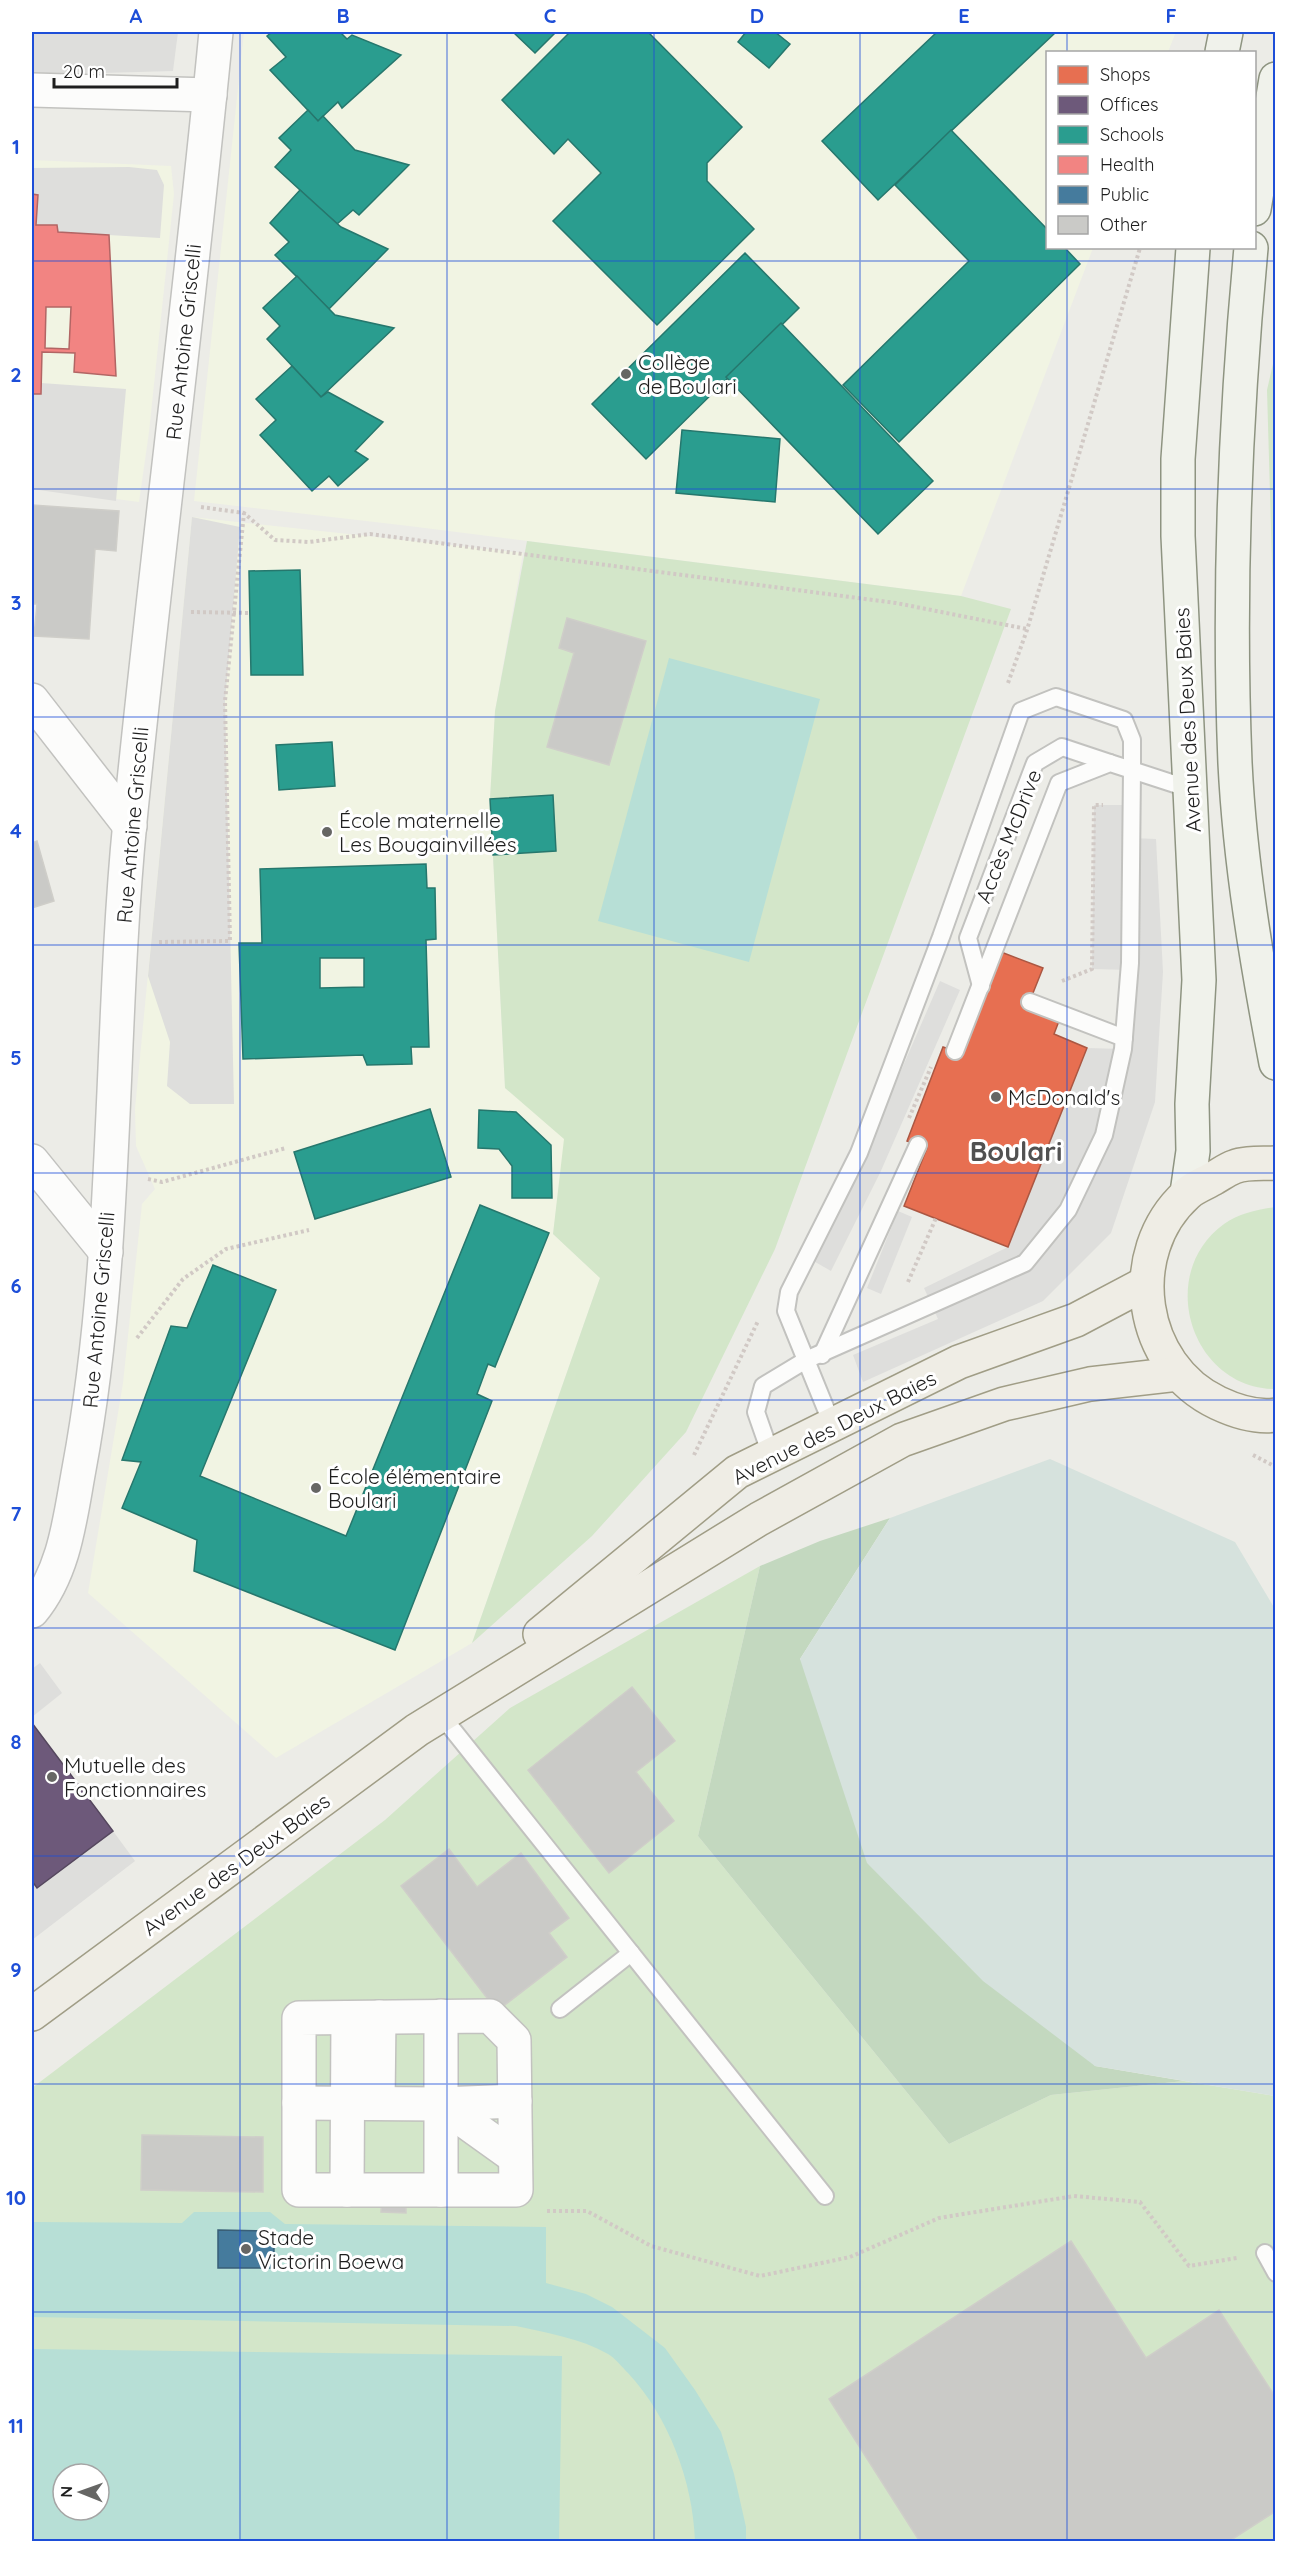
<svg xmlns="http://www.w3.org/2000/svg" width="1307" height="2573" font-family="Quicksand,sans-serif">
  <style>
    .education { fill: #f1f4e3 }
    .grass { fill: #d3e6c9; fill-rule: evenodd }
    .forest { fill: #c3d8bf }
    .wetland { fill: #d6e2dd }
    .pitch { fill: #b7dfd6; fill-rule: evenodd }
    .parking { fill: #dededc }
    .shops { fill: #e76f51; stroke: #ab5742; stroke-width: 1.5 }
    .offices { fill: #6d597a; stroke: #55475e; stroke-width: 1.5 }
    .schools { fill: #2a9d8f; stroke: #26776d; stroke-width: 1.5; fill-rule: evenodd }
    .health { fill: #f28482; stroke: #b26564; stroke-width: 1.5; fill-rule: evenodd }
    .public { fill: #457b9d; stroke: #395f77; stroke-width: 1.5 }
    .building { fill: #cacac7; stroke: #cfcec9; stroke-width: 1.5 }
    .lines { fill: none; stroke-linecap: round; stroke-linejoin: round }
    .lane-casing { stroke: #c2c2bf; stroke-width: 20 }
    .street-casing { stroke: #c2c2bf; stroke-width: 36 }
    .secondary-casing { stroke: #8e9481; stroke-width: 36 }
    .primary-casing { stroke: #a09d86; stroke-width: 36 }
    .path { stroke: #d1c9c5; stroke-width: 4; stroke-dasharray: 3 3; stroke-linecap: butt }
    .lane { stroke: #fcfcfb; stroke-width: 16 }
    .street { stroke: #fcfcfb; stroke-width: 33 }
    .secondary { stroke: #f0f2eb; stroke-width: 33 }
    .primary { stroke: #efede5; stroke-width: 33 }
    .grid { fill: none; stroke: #1d4ed8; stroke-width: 1.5; stroke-opacity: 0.55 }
    .poi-dot { fill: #666664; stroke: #fff; stroke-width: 2 }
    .labels { text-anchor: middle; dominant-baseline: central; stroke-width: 6; stroke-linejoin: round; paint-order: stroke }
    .street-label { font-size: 21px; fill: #1e1e1e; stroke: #fff }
    .poi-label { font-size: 21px; fill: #1e1e1e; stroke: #fff; text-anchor: start }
    .district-label { font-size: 27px; font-weight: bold; fill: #515151; stroke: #fff }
    .neatline { fill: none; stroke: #1d4ed8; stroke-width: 2 }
    .grid-label { font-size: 20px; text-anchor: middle; font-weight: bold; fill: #1d4ed8 }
  </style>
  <rect width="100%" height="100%" fill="#ecece7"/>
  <g class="education">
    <path d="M244,32H1176L1168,52H1048V248H1093L961,596L409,526L194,501Z"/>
    <path d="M32,160L171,166L174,194L149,432L139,502L32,488Z"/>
    <path d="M192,517L523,553L495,711L490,799L505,1088L565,1139L553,1234L600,1278L472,1643L276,1758L88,1593L123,1383L142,1204L155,1189L136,1146L135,1109Z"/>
  </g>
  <g class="grass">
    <path d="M1275,355V666L1267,390Z"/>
    <path d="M527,541L961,596L1011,609L775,1249L686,1432L592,1536L472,1643L600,1278L553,1234L564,1139L505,1088L490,799L495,711Z"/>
    <path d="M1275,1207V1389C1191,1388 1155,1274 1224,1224C1239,1213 1257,1210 1275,1207Z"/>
    <path d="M760,1566L698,1836L949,2144L1051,2095L1184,2081L1275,2096V2541L32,2542V2088L385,1820L510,1708ZM63,2474H99V2510H63Z"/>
  </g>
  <path class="forest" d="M890,1518L800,1659L1095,2066L1184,2081L1051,2095L949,2144L698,1836L760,1566L820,1541Z"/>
  <path class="wetland" d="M1050,1459L1235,1542L1275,1609V2096L1095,2066L983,1981L867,1863L800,1659L890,1518Z"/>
  <g class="pitch">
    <path d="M669,658L820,699L749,962L598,921Z"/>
    <path d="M194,2212H270L285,2224L546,2227V2283L586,2294L612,2307L665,2348L695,2390L721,2432L734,2474L746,2527V2541H695C693,2482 669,2417 628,2373C622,2367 615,2358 608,2354C580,2338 547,2333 516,2326L32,2317V2222L182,2223Z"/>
    <path d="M32,2349L562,2356L559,2541H32ZM63,2474H99V2510H63Z"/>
  </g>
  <g class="parking">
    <path d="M32,32H178L173,71L32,75Z"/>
    <path d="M129,167L157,170L164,185L160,238L58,232L57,225H36L38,195L32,194V168Z"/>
    <path d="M41,383L126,389L116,501L32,489V394H40Z"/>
    <path d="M192,517L240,527L225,701L234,1104H190L167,1086L170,1042L148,976Z"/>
    <path d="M1094,805H1131L1132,838L1156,839L1163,972L1155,1102L1111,1233L1043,1301L863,1382L853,1355L938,1319L924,1288L1008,1247L1087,1048L1123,1049L1129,970L1092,969Z"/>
    <path d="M940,981L960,990L880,1173L831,1271L810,1259L863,1158Z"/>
    <path d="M898,1211L912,1217L881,1294L867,1288Z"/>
    <path d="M40,1663L62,1693L32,1717V1669Z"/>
    <path d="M113,1831L135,1861L32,1940V1881L37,1888Z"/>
  </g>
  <path class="shops" d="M1001,952L1043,968L1027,1008L1059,1021L1054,1034L1087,1048L1008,1247L904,1206L927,1148L907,1141L943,1047L955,1051Z"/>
  <path class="offices" d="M32,1723L113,1831L37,1888L32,1881Z"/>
  <g class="schools">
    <path d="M272,32H340L347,39L352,35L401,55L342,108L338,102L318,121L270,70L286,57L267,36Z"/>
    <path d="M513,32H556L535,53Z"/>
    <path d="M570,32H648L742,127L707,163V181L754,229L657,325L553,221L601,173L568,139L554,154L502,100Z"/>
    <path d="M746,32H775L790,44L769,68L738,42Z"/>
    <path d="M937,32H1056L878,200L822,141Z"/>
    <path d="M308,110L318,121L323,116L355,150L409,165L359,215L353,210L337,224L275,167L291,150L279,138Z"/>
    <path d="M951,130L1048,230V248H1065L1080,264L899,442L843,385L969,261L895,185Z"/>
    <path d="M300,190L341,227L388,249L329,309L275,255L289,242L270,223Z"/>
    <path d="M745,253L799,308L646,459L592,404Z"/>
    <path d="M297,276L335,315L394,328L321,397L267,339L280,326L263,308Z"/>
    <path d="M781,323L933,481L878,534L726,377Z"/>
    <path d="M292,366L321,397L328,392L383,422L355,451L368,459L338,486L329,476L312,491L260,435L276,420L256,399Z"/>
    <path d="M682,430L780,439L775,502L676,493Z"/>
    <path d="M300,570L303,675H251L249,571Z"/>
    <path d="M332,742L335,786L279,790L276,745Z"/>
    <path d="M553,795L556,851L493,855L490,799Z"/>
    <path d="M426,864L427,888H435L436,939L426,940L429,1047H411L412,1064L367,1065L363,1055L243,1059L239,943H262L260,869ZM320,958H364V987L320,988Z"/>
    <path d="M430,1109L451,1177L315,1219L294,1152Z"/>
    <path d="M479,1110L516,1112L551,1145L552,1198H512V1166L499,1149L478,1148Z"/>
    <path d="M480,1205L549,1233L495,1367L488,1364L477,1394L492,1401L395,1650L194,1571L197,1540L122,1508L141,1462L122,1460L171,1326L187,1328L213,1265L276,1290L200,1476L346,1536Z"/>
  </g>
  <path class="health" d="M32,194L38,195L36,225H57L58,232L109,235L116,376L74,372L75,353L42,352L41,394H32ZM46,307H71L69,349L45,348Z"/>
  <path class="public" d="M218,2230L274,2231V2268H218Z"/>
  <g class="building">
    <path d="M32,505L119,511L116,551L95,549L89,639L34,636L37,604H32Z"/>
    <path d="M567,618L646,641L609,765L547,747L574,653L559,648Z"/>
    <path d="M37,841L54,901L32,908V843Z"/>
    <path d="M632,1687L675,1741L636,1772L674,1821L609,1873L528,1770Z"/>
    <path d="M449,1849L477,1887L521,1853L569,1918L549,1933L567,1957L497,2011L401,1886Z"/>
    <path d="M142,2135L263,2137V2192L141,2190Z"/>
    <path d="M382,2198L406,2199V2213L381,2212Z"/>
    <path d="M1071,2241L1146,2358L1219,2310L1276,2398V2511L1228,2542H920L829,2399Z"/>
  </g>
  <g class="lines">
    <defs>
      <g id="lane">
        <path d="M981,986L968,938L1035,763L1062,747L1110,763"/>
        <path d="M1030,1002L1124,1038"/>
        <path d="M955,1051L1059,783L1110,763L1190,789"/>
        <path d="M822,1355L918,1145"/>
        <path d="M771,1455L756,1412L763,1386L806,1360L1025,1263L1068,1210L1104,1135L1123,1049L1130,963L1132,770V740L1124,720L1056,697L1021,711L941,937L859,1153L789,1292L786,1311L832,1424"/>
        <path d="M441,1715L825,2196"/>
        <path d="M560,2009L631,1953"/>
        <path d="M1265,2253L1276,2273"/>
      </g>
      <g id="street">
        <path d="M32,90L210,95"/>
        <path d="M32,700L130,826"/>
        <path d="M32,1161L106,1252"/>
        <path d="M32,1611C65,1571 70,1518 79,1469C119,1255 109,1036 130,821C156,558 191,295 216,32"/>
        <path d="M490,2016L514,2040L516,2190H299V2018Z"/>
        <path d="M299,2103L441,2104L515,2101"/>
        <path d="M378,2103L379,2017"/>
        <path d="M441,2104L515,2157"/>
        <path d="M347,2190L348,2018"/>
        <path d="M441,2190V2016"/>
      </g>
      <g id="secondary">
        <path d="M1222,52L1226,32"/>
        <path d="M1254,209L1276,79"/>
        <path d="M1251,248C1235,419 1228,591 1235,763C1240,864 1257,964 1276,1063"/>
        <path d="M1187,1193L1193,1151L1192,1104L1199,980L1178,536V459L1193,248"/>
      </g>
      <g id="primary">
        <path d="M1276,1163C1263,1164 1246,1162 1234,1167C1228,1169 1221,1174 1214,1178C1206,1183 1194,1187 1187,1194C1122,1253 1139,1366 1218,1403C1235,1411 1256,1418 1276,1415"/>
        <path d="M540,1634L737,1472L959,1362L1076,1320L1146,1283"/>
        <path d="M32,2014L417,1730L759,1519L902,1440L1004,1404L1090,1384L1178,1374"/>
      </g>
    </defs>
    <use href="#lane" class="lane-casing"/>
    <use href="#street" class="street-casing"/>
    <use href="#secondary" class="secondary-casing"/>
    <use href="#primary" class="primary-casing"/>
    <g class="path">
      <path d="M201,507L244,513L275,540L309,542L370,534L896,603L1027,629"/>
      <path d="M191,612L250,613"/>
      <path d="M1008,683L1027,630L1140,248"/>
      <path d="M159,942L230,941L225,701L244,513"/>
      <path d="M1062,981L1092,969L1094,805H1103"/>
      <path d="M909,1118L931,1067"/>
      <path d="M148,1179L162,1182L286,1148"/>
      <path d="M908,1282L936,1218"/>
      <path d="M137,1338L183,1279L226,1249L309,1230"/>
      <path d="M694,1455L758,1321"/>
      <path d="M1253,1455L1276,1467"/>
      <path d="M547,2211H587L651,2246L760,2276L850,2257L939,2218L1074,2196L1140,2202L1189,2266L1237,2258"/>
    </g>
    <use href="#lane" class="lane"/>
    <use href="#street" class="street"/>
    <use href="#secondary" class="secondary"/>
    <use href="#primary" class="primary"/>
  </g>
  <path class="grid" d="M240,32V2542M447,32V2542M654,32V2542M860,32V2542M1067,32V52M1067,248V2542M32,261H1276M32,489H1276M32,717H1276M32,945H1276M32,1173H1276M32,1400H1276M32,1628H1276M32,1856H1276M32,2084H1276M32,2312H1276"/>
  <g class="poi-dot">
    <circle cx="626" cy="374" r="6"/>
    <circle cx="327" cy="832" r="6"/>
    <circle cx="996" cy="1097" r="6"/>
    <circle cx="316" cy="1488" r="6"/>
    <circle cx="52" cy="1777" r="6"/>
    <circle cx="246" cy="2249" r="6"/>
  </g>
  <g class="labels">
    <g class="street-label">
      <text transform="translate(183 342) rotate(-84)">Rue Antoine Griscelli</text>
      <text transform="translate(1187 720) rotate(-93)">Avenue des Deux Baies</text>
      <text transform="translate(132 825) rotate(-85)">Rue Antoine Griscelli</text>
      <text transform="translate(1008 836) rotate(-68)">Accès McDrive</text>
      <text transform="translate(98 1310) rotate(-85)">Rue Antoine Griscelli</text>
      <text transform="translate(834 1427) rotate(-27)">Avenue des Deux Baies</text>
      <text transform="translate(236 1864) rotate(-36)">Avenue des Deux Baies</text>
    </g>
    <g class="poi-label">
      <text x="638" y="362">Collège<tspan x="638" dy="24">de Boulari</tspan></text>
      <text x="339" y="820">École maternelle<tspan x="339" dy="24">Les Bougainvillées</tspan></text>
      <text x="1008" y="1097">McDonald's</text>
      <text x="328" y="1476">École élémentaire<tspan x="328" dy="24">Boulari</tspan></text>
      <text x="64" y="1765">Mutuelle des<tspan x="64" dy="24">Fonctionnaires</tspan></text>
      <text x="258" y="2237">Stade<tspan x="258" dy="24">Victorin Boewa</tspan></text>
    </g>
    <g class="district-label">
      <text x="1016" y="1151">Boulari</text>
    </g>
  </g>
  <rect width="1307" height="2573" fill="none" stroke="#ffffff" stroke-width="66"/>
  <rect x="1046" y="51" width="210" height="198" fill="#ffffff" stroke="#a5a5a5" stroke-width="1.5"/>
  <rect x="1058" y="66" width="30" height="18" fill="#e76f51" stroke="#a5a5a5" stroke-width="1.5"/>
  <text x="1100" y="81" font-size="18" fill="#1e1e1e">Shops</text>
  <rect x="1058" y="96" width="30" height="18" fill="#6d597a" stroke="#a5a5a5" stroke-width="1.5"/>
  <text x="1100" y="111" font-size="18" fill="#1e1e1e">Offices</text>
  <rect x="1058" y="126" width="30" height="18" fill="#2a9d8f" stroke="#a5a5a5" stroke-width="1.5"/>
  <text x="1100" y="141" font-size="18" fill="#1e1e1e">Schools</text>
  <rect x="1058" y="156" width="30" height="18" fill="#f28482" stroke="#a5a5a5" stroke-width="1.5"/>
  <text x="1100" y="171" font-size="18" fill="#1e1e1e">Health</text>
  <rect x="1058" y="186" width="30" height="18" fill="#457b9d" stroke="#a5a5a5" stroke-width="1.5"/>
  <text x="1100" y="201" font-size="18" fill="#1e1e1e">Public</text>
  <rect x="1058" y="216" width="30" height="18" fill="#cacac7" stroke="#a5a5a5" stroke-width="1.5"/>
  <text x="1100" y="231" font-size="18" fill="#1e1e1e">Other</text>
  <g transform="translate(81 2492) rotate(271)"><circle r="28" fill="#ffffff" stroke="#a5a5a5" stroke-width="1.5"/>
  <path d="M0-4.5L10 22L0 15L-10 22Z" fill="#666664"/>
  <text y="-9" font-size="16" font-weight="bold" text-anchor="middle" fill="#1e1e1e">N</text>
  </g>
  <path d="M54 78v9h123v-9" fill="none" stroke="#1e1e1e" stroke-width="3"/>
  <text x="63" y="78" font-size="18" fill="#1e1e1e" stroke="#ffffff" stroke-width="4.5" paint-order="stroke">20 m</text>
  <rect x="33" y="33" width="1241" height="2507" class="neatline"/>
  <g class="grid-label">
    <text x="136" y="23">A</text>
    <text x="343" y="23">B</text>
    <text x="550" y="23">C</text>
    <text x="757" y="23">D</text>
    <text x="964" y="23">E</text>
    <text x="1171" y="23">F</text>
    <text x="16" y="154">1</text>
    <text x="16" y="382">2</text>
    <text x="16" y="610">3</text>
    <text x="16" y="838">4</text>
    <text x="16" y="1065">5</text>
    <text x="16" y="1293">6</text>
    <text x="16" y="1521">7</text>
    <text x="16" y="1749">8</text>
    <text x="16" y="1977">9</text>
    <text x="16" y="2205">10</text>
    <text x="16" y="2433">11</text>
  </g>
</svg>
